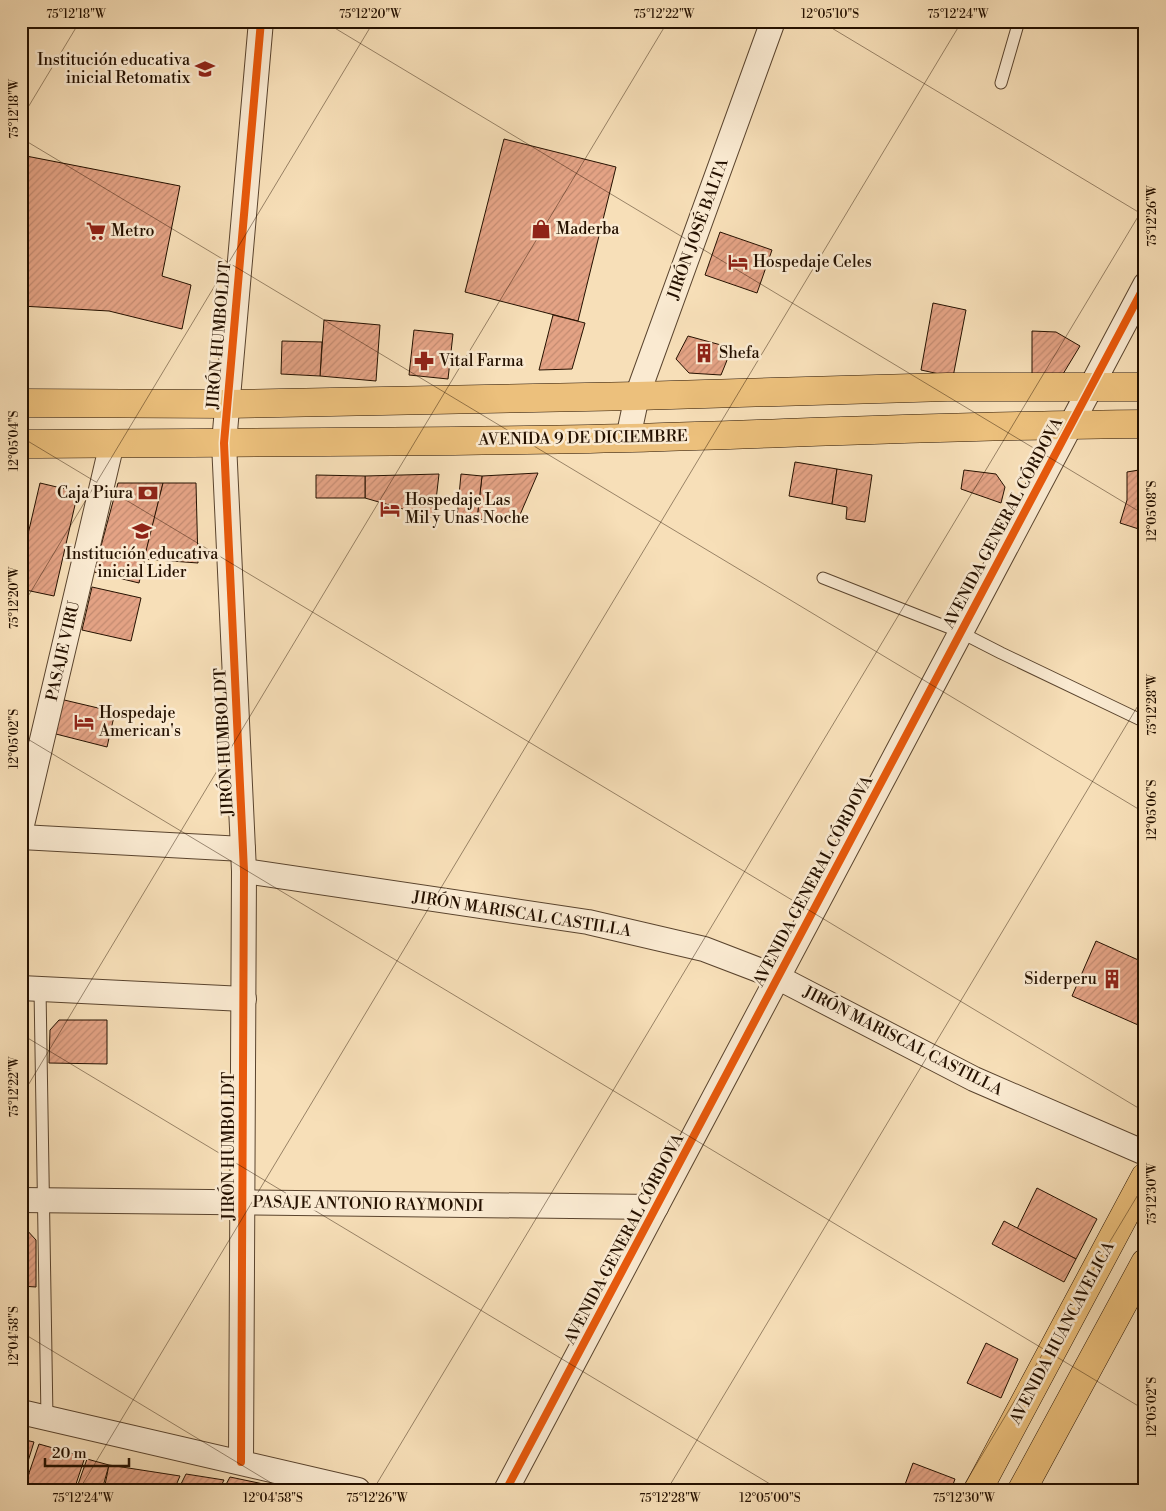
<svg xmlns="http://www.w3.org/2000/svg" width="1166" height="1511" font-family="'Libre Bodoni',serif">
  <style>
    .building { fill: url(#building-hatch); stroke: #251100 }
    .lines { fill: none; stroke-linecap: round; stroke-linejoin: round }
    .service-casing { stroke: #5a442e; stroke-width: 13 }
    .minor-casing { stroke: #5a442e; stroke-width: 26 }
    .primary-casing { stroke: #251100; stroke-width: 29 }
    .trunk-casing { stroke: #251100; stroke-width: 29 }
    .service { stroke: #faead1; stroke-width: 11 }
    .minor { stroke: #faead1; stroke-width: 24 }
    .primary { stroke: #ecc07c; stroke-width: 28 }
    .trunk { stroke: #ecc07c; stroke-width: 28 }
    .cycleway-casing { stroke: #faead1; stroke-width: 11 }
    .cycleway { stroke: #e8590c; stroke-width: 8 }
    .ticks { fill: none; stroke: #251100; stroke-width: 1; stroke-opacity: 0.45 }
    .labels { text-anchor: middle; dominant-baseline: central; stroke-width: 5; stroke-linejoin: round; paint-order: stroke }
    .poi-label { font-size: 16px; fill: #251100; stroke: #faead1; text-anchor: start }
    .street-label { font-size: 16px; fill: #251100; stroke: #faead1 }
    .neatline { fill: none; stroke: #251100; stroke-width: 2 }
    .ticks-label { font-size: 12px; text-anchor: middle; fill: #251100 }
  </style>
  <defs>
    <pattern id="building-hatch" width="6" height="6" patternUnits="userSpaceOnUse" patternTransform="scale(1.25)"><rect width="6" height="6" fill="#e4a385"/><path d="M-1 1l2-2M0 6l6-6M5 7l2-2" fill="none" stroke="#c38b71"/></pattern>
  </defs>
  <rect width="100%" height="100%" fill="#f7dfb8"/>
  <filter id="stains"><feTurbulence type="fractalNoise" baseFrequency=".004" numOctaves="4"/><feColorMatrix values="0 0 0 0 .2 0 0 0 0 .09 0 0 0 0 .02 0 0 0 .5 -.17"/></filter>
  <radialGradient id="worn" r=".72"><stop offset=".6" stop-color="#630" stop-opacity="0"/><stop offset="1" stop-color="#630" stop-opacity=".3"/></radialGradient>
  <g class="building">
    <path d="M504,139L616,167L578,321L465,292Z"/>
    <path d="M21,155L180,186L162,276L191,285L182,329L109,311L21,306Z"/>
    <path d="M720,232L772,250L757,293L705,275Z"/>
    <path d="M933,303L966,310L953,377L921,370Z"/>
    <path d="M553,315L585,323L572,369L539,370Z"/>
    <path d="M324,320L380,325L376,381L320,376Z"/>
    <path d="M414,330L453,334L448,379L409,375Z"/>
    <path d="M1032,331L1056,332L1080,346L1063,374H1032Z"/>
    <path d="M688,336L732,348L721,375L689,373L676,359Z"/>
    <path d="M282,341L322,342L320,376L281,374Z"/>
    <path d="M795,462L837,469L832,504L789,496Z"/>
    <path d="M837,469L872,475L865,522L846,519L847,507L832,504Z"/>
    <path d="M1145,469V531L1120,523L1127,500V472Z"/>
    <path d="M964,470L996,474L1005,487L1001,503L961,489Z"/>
    <path d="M538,473L516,524L477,519L482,476Z"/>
    <path d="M439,474L434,518L365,498V476Z"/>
    <path d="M461,474L482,476L477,519L457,517Z"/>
    <path d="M316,475L365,476V498H316Z"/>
    <path d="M40,483L78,492L54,596L21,589V564Z"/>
    <path d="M118,483H163L139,583L94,572Z"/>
    <path d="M163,483H196L198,563L144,559Z"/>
    <path d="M92,587L141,598L131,641L82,630Z"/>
    <path d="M60,699L115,712L107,747L52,733Z"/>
    <path d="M1096,941L1145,963V1028L1072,996Z"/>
    <path d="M59,1020H107V1064L49,1063L50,1030Z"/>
    <path d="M1037,1188L1097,1219L1076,1259L1017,1229Z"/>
    <path d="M1004,1221L1076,1259L1064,1282L992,1244Z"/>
    <path d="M21,1227L25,1228L36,1240V1287L21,1286Z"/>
    <path d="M986,1343L1018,1359L1001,1398L967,1383Z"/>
    <path d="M21,1439L34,1442L25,1471L21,1470Z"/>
    <path d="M39,1444L85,1457L74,1490H25L29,1473Z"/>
    <path d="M87,1459L109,1465L102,1490H76Z"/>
    <path d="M913,1463L955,1479L951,1490H903Z"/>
    <path d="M109,1465L180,1476L174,1490H104Z"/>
    <path d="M21,1472L29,1473L24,1490H21Z"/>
    <path d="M186,1474L224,1480L219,1490H178Z"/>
    <path d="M230,1477L292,1490H223Z"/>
  </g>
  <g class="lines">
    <defs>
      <g id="service">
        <path d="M1001,83L1019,21"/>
        <path d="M823,578L960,632L1001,653L1145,722"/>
        <path d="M40,989L47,1418"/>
      </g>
      <g id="minor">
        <path d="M628,438L637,396L773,21"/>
        <path d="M21,829L112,443"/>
        <path d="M21,837L243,849"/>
        <path d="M244,871L588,922L704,949L777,977L974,1079L1145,1153"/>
        <path d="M21,988L244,999"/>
        <path d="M21,1200L656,1207"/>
        <path d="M21,1412L358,1490"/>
        <path d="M241,1462L244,871L224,443L261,21"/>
        <path d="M506,1490L1145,285"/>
      </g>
      <g id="primary">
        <path d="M21,403L227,404L637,396L947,387H1145"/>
        <path d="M21,444C224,442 428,443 631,438C802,433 973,425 1145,424"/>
      </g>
      <g id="trunk">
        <path d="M978,1490L1145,1177"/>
        <path d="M1022,1490L1145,1263"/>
      </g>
    </defs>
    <use href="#service" class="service-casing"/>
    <use href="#minor" class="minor-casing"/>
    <use href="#primary" class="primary-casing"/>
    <use href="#trunk" class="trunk-casing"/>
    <use href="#service" class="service"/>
    <use href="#minor" class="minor"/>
    <use href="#primary" class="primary"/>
    <use href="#trunk" class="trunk"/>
    <defs>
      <g id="cycleway">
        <path d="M241,1462L244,871L224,443L261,21"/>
        <path d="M506,1490L1145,285"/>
      </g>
    </defs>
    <use href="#cycleway" class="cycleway-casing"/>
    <use href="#cycleway" class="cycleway"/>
  </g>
  <path class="ticks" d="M323,21L1145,515M820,21L1145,216M21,119L80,21M21,138L1145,813M21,437L1145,1112M21,608L374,21M21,735L1145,1410M21,1034L780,1490M21,1097L668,21M21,1332L283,1490M79,1490L962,21M373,1490L1145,205M667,1490L1145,694M961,1490L1145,1183"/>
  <defs>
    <symbol id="school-bare" viewBox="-9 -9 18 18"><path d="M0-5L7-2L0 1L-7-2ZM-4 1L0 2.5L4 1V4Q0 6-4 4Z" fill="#8f2418" stroke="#faead1" stroke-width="2.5" paint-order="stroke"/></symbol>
    <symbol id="shop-bare" viewBox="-9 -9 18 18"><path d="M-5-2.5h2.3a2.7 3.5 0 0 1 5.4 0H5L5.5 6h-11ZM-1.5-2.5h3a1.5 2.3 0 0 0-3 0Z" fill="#8f2418" stroke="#faead1" stroke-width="2.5" paint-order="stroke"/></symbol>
    <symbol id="supermarket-bare" viewBox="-9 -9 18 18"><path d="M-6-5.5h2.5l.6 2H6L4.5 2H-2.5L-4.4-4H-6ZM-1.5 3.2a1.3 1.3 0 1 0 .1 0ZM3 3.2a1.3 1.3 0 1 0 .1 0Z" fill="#8f2418" stroke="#faead1" stroke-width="2.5" paint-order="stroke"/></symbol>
    <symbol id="hotel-bare" viewBox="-9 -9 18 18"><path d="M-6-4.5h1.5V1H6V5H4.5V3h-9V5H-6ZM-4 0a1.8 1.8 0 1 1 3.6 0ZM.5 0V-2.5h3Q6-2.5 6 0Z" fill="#8f2418" stroke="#faead1" stroke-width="2.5" paint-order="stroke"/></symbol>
    <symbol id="building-bare" viewBox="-9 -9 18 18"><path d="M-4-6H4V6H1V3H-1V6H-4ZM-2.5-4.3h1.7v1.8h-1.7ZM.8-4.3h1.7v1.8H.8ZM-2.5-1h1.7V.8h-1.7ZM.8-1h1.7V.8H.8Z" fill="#8f2418" stroke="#faead1" stroke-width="2.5" paint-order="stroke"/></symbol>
    <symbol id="pharmacy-bare" viewBox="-9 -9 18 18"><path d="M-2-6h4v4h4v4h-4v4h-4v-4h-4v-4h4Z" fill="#8f2418" stroke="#faead1" stroke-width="2.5" paint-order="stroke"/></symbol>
    <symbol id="bank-bare" viewBox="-9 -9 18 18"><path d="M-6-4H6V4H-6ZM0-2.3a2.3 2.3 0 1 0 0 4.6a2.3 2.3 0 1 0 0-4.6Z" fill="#8f2418" stroke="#faead1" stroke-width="2.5" paint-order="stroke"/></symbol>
  </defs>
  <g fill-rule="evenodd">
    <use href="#school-bare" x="191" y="55" width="28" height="28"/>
    <use href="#shop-bare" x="527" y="215" width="28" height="28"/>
    <use href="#supermarket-bare" x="82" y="217" width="28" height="28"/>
    <use href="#hotel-bare" x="724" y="248" width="28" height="28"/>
    <use href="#building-bare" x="690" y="339" width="28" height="28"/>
    <use href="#pharmacy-bare" x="410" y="347" width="28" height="28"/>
    <use href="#bank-bare" x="134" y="479" width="28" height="28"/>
    <use href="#hotel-bare" x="376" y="495" width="28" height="28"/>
    <use href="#school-bare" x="128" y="517" width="28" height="28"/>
    <use href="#hotel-bare" x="70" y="708" width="28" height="28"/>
    <use href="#building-bare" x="1098" y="965" width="28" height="28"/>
  </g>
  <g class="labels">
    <g class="poi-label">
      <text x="190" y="60" text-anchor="end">Institución educativa<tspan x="190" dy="18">inicial Retomatix</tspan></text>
      <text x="556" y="229">Maderba</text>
      <text x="111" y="231">Metro</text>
      <text x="753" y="262">Hospedaje Celes</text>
      <text x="719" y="353">Shefa</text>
      <text x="439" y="361">Vital Farma</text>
      <text x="133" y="493" text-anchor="end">Caja Piura</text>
      <text x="405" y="500">Hospedaje Las<tspan x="405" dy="18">Mil y Unas Noche</tspan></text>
      <text x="142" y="554" text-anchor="middle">Institución educativa<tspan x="142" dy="18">inicial Lider</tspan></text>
      <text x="99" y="713">Hospedaje<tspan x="99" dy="18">American's</tspan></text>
      <text x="1097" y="979" text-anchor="end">Siderperu</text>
    </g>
    <g class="street-label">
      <text transform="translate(698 229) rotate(-70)">JIRÓN JOSÉ BALTA</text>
      <text transform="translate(219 335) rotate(-85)">JIRÓN HUMBOLDT</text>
      <text transform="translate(583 438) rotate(-1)">AVENIDA 9 DE DICIEMBRE</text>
      <text transform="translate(1003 523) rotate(-62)">AVENIDA GENERAL CÓRDOVA</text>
      <text transform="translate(63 651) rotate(-77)">PASAJE VIRU</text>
      <text transform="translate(224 742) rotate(-93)">JIRÓN HUMBOLDT</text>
      <text transform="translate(813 881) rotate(-62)">AVENIDA GENERAL CÓRDOVA</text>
      <text transform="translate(522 914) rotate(9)">JIRÓN MARISCAL CASTILLA</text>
      <text transform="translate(903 1041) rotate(27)">JIRÓN MARISCAL CASTILLA</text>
      <text transform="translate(229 1146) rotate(-90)">JIRÓN HUMBOLDT</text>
      <text transform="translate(368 1204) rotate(1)">PASAJE ANTONIO RAYMONDI</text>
      <text transform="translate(624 1239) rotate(-62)">AVENIDA GENERAL CÓRDOVA</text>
      <text transform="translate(1062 1333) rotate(-62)">AVENIDA HUANCAVELICA</text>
    </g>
  </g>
  <rect width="1166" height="1511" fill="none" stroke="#f7dfb8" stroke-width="55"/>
  <path d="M45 1458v8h84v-8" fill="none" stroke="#251100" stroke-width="2.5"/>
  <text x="52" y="1458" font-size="15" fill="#251100" stroke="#faead1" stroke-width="4" paint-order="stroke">20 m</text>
  <rect x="28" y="28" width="1110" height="1456" class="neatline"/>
  <g class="ticks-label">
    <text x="76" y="18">75°12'18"W</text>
    <text x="370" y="18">75°12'20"W</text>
    <text x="664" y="18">75°12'22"W</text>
    <text x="830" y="18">12°05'10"S</text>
    <text x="958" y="18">75°12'24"W</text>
    <text transform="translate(14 109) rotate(-90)" y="4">75°12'18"W</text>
    <text transform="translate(1152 216) rotate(-90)" y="4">75°12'26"W</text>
    <text transform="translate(14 441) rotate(-90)" y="4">12°05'04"S</text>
    <text transform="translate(1152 511) rotate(-90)" y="4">12°05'08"S</text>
    <text transform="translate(14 598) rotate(-90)" y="4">75°12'20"W</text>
    <text transform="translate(1152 705) rotate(-90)" y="4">75°12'28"W</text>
    <text transform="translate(14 739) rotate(-90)" y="4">12°05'02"S</text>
    <text transform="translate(1152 810) rotate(-90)" y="4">12°05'06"S</text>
    <text transform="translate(14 1087) rotate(-90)" y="4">75°12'22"W</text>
    <text transform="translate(1152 1194) rotate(-90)" y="4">75°12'30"W</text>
    <text transform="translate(14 1336) rotate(-90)" y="4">12°04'58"S</text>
    <text transform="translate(1152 1407) rotate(-90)" y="4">12°05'02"S</text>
    <text x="83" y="1502">75°12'24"W</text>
    <text x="273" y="1502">12°04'58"S</text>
    <text x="377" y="1502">75°12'26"W</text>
    <text x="670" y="1502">75°12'28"W</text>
    <text x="770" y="1502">12°05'00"S</text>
    <text x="964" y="1502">75°12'30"W</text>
  </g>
  <rect width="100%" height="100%" filter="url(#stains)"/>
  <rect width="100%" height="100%" fill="url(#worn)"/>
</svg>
